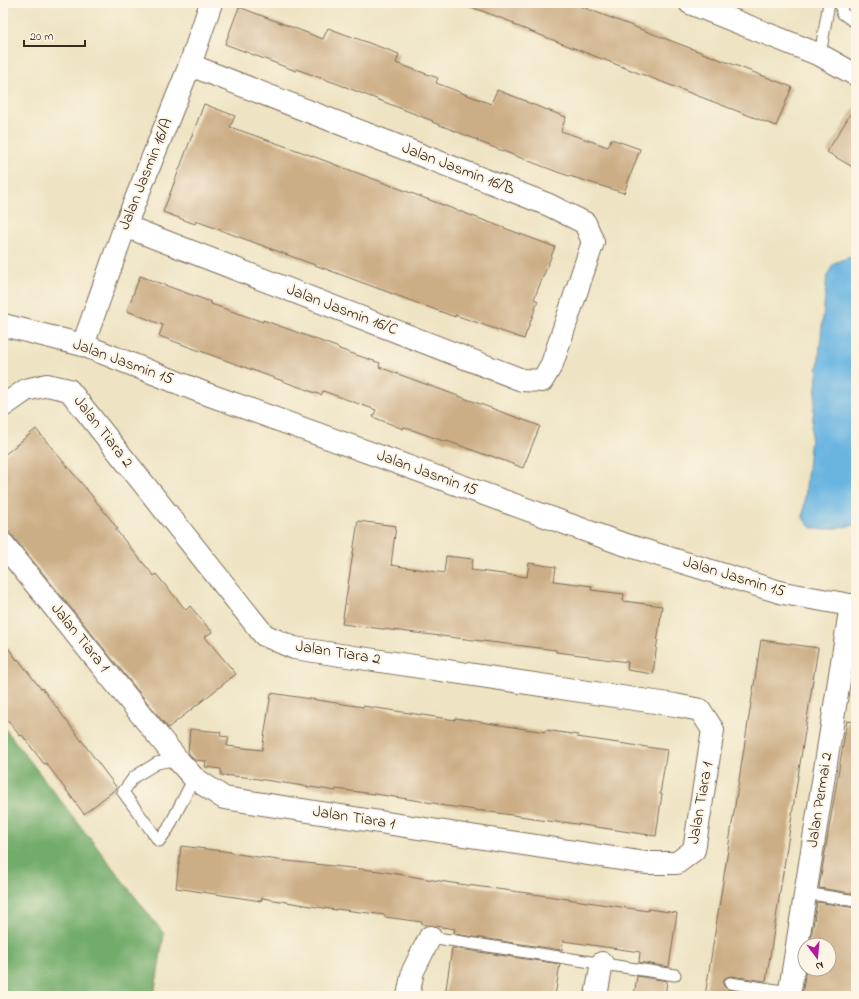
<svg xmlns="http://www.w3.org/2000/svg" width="859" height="999" font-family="'Indie Flower',sans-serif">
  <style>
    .forest { fill: #72ac6b; stroke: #566b44 }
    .water { fill: #69b5e2; stroke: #527080 }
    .building { fill: #ccae86 }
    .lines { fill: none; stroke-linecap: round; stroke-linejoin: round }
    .service-casing { stroke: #7a6b57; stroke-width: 13 }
    .minor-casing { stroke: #7a6b57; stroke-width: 24 }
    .service { stroke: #fff; stroke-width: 11 }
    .minor { stroke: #fff; stroke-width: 22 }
    .labels { text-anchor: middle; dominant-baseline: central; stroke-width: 4; stroke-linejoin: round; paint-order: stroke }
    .street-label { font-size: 16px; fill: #3b2a1e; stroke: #fcf5e5 }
  </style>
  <rect width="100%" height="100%" fill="#fcf5e5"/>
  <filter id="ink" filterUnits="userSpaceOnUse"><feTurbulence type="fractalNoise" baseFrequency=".025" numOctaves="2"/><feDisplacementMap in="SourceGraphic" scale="8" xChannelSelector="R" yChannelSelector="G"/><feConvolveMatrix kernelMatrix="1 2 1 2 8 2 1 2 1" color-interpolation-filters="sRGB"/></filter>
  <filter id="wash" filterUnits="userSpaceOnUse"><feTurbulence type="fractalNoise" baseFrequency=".012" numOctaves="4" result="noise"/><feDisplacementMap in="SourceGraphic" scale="16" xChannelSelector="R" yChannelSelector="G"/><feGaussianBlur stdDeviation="0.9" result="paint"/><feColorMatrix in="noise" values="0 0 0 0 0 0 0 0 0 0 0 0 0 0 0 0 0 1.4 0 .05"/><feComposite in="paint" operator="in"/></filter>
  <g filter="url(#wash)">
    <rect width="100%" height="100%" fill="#eee3c2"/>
    <path class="forest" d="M3,726L164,934L154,996H3Z"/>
    <path class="water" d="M850,257L856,260V525L824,530L810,527L803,518L827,276L834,263Z"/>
    <g id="blocks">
      <g class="building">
        <path d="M466,3H572L792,87L776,126L514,25V23L466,5Z"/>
        <path d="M239,7L323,39L328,28L399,54L396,63L438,78L436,83L491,104L497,90L526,101V102L566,117L561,131L608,147L611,139L640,149L624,193L560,173L477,141L478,140L432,122L433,121L338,84L296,69V71L225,44Z"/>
        <path d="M204,104L235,116L230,127L299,151L555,247L534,299L538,301L524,339L455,315V317L196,221L195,224L163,212Z"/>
        <path d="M856,105V169L827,152Z"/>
        <path d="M140,276L211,302V304L263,322V320L307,336L339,348V349L380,363L379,367L540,426L523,468L489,455V456L447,441L446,442L404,427L403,429L373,417L376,410L323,391L321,395L159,336L163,325L127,311Z"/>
        <path d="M36,429L88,491L118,529L116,530L154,576L156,574L186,610L190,606L212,632L205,637L236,674L168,728L3,524V456Z"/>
        <path d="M358,521L396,526L391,565L444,573L446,556L473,559L471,570L527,577L529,563L556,567L554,581L592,586L591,590L624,594L623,601L662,606L653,674L627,670L628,662L589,657V656L556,652V650L342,624Z"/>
        <path d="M761,640L818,648L775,924L766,981L731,976L725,978L723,982L724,986L729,990L764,996H705Z"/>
        <path d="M3,641L17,660L18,659L41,689L42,688L117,788L84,814L46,763L44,764L22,735L20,736L3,714Z"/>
        <path d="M271,693L363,707V706L455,720V718L545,732L546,730L578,735L577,737L667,750L660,794H662L656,836L563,822V823L534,819V818L439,805V804L382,795L336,789V791L245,777L221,775V769L205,767L206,761L194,760L188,752L190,729L221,732L220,736L229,737L227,746L262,750Z"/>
        <path d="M847,721L856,722V894L819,888Z"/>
        <path d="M181,846L231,852V853L278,860L379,871L452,883L527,893L648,911V909L677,913L669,967L639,962L640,952L563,941L562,950L454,934L455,929L422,924V922L385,917V915L336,909V910L262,898L261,901L176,888Z"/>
        <path d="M817,902L856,908V996H802L806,969H829V945H810Z"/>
        <path d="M452,948L560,964L555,996H445Z"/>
        <path d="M637,976L667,981L665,996H634Z"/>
      </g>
    </g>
  </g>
  <g filter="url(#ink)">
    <use href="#blocks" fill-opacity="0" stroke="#7a6b57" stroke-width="1"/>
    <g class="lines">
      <defs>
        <g id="service">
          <path d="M841,3L842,13L856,23"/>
          <path d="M820,55L829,3"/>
          <path d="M177,759L157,763L134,777L123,792L159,841L168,829L194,778"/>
          <path d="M805,893L856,901"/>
          <path d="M430,937L675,975"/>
          <path d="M730,983L790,992"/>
        </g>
        <g id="minor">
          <path d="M690,3L820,55L856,75"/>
          <path d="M125,226L522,380L542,381L552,364L593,242L585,223L549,205L190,65"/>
          <path d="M3,325L83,345L204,393L620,543L783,593L856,606"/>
          <path d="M83,345L125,226L190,65L211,3"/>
          <path d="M3,406L26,390L47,385L69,390L264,635L294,648L675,705L700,710L713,730L694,850L677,863H646L224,798L194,778L177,759L3,544"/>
          <path d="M408,996L413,971L430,937"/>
          <path d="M596,996L602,963"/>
          <path d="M789,996L851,605"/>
        </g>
      </defs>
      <use href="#service" class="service-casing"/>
      <use href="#minor" class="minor-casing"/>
      <use href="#service" class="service"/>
      <use href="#minor" class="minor"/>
    </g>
  </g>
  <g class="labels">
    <g class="street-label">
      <text transform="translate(458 169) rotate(21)">Jalan Jasmin 16/B</text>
      <text transform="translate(146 174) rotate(-68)">Jalan Jasmin 16/A</text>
      <text transform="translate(342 310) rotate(21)">Jalan Jasmin 16/C</text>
      <text transform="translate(123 362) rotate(20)">Jalan Jasmin 15</text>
      <text transform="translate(103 432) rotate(52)">Jalan Tiara 2</text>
      <text transform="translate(427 473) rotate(20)">Jalan Jasmin 15</text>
      <text transform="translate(734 577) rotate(17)">Jalan Jasmin 15</text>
      <text transform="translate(80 638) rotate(51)">Jalan Tiara 1</text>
      <text transform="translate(338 653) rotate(9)">Jalan Tiara 2</text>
      <text transform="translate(820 800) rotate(-81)">Jalan Permai 2</text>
      <text transform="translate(701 803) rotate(-80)">Jalan Tiara 1</text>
      <text transform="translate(354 818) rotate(9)">Jalan Tiara 1</text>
    </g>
  </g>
  <rect width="859" height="999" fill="none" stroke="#fcf5e5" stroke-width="16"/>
  <g transform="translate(817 957) rotate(164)"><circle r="19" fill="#fcf5e5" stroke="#afa495"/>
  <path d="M0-3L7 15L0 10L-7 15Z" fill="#b5179e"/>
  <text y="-6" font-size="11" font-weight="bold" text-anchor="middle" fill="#3b2a1e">N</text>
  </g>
  <path d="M24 40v6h61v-6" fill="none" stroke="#3b2a1e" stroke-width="2"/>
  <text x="30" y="40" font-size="12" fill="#3b2a1e" stroke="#fcf5e5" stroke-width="3" paint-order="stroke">20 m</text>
</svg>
